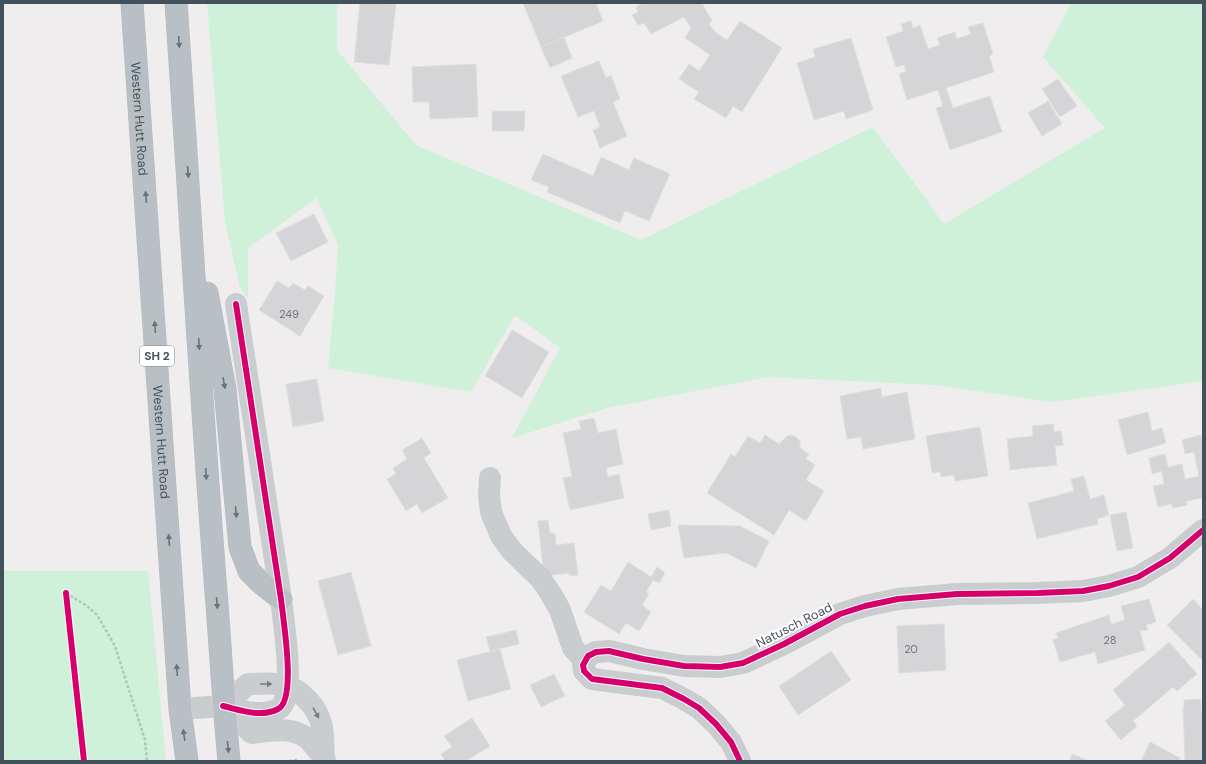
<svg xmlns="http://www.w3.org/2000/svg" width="1206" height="764" font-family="'DM Sans',sans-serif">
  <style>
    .green { fill: #cff1d9 }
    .building { fill: #d5d5d7; stroke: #dfdfe0 }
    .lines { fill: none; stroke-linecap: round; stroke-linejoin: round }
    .highway-casing { stroke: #b1b8be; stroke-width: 23 }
    .path { stroke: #b5c3be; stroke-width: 2.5; stroke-dasharray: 3 2; stroke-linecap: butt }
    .street { stroke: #c9cdcf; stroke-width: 22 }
    .highway { stroke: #b9c0c5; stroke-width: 22 }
    .cycleway-casing { stroke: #fff; stroke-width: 8 }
    .cycleway { stroke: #d6006c; stroke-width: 6 }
    .oneway { fill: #66727c }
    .oneway2 { fill: #727c84 }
    .labels { text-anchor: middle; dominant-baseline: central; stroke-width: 4; stroke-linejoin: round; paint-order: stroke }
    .number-label { font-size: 11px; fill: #69747c }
    .shield { fill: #fff; stroke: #7b858d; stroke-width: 1 }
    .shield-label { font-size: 12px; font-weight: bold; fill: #43515c }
    .street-label { font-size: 13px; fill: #43515c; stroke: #fff }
  </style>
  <rect width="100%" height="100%" fill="#efeded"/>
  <g class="green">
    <path d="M207,3H337V50L416,145L641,240L873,127L944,224L1105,128L1043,57L1071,3H1203V381L1052,402L935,385L768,377L607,408L512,438L560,348L515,315L471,392L328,368L335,295L338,245L317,198L248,248V299L240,288L225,222Z"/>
    <path d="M3,571H148L166,761H3Z"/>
  </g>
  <g class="building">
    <path d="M360,3L396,4L389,65L354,62Z"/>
    <path d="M523,3H596L603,21L541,47Z"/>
    <path d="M644,3H702L712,21L709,24L715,32L727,40L740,21L782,48L742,112L733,106L726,118L694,99L699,92L679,79L689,64L699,71L710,55L685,38L691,28L684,17L651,34L644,23L638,25L632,15L638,12L636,7Z"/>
    <path d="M911,21L913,28L920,25L928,49L940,45L937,38L955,32L957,39L971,34L968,27L983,23L993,54L989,56L994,72L946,88L953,108L990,96L1002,132L950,150L936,108L943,106L938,90L907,100L899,74L906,71L904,65L896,67L886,37L903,31L901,24Z"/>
    <path d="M564,37L572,58L550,68L541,47Z"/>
    <path d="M851,38L873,110L846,119L844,111L814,120L797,63L815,57L813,49Z"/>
    <path d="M599,61L606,78L611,75L620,99L613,102L627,136L600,148L593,130L600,127L594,111L578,117L561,76Z"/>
    <path d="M476,64L478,117L430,119L429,102H413L412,67Z"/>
    <path d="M1058,79L1077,106L1060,117L1042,89Z"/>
    <path d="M1048,101L1062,124L1042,136L1028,113Z"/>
    <path d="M492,111H525L524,131H492Z"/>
    <path d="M543,154L593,176L601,157L629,170L634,158L670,174L649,221L625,211L620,223L547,192L549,187L531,180Z"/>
    <path d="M314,214L328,242L291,261L276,233Z"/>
    <path d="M277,281L289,288L293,283L305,290L308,286L324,296L300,336L259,310Z"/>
    <path d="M512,330L549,352L522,398L485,376Z"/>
    <path d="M317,379L324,421L293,427L286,384Z"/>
    <path d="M881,388L882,397L907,392L915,439L863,449L861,437L847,439L840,396Z"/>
    <path d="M1148,412L1152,431L1162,428L1166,443L1127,455L1118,420Z"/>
    <path d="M594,418L598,433L616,429L623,464L606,468L608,477L619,474L624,498L570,510L563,478L572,476L563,433L581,429L579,421Z"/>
    <path d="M1053,424L1054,432L1061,431L1063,445L1055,446L1057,465L1010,470L1007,439L1033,436L1032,426Z"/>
    <path d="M980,427L988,476L955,481L954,475L941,477L940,472L932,473L926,436Z"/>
    <path d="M765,435L779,444L787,436L791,435L796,437L800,441V448L809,454L806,459L815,465L806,480L824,491L806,521L789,510L774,535L707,493L731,454L735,457L748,436L760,443Z"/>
    <path d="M1201,435L1203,445V498L1186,501L1187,505L1172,508V504L1158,507L1153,486L1164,484L1162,471L1152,474L1149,458L1165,454L1168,467L1182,464L1185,479L1199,476L1194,452L1185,454L1182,440Z"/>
    <path d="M422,438L431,453L424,458L448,498L422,513L417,504L406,511L387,479L396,474L393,468L407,459L402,450Z"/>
    <path d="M1084,476L1090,499L1104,495L1109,515L1097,519L1098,524L1037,539L1028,503L1074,491L1071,479Z"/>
    <path d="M669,510L671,526L651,530L648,514Z"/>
    <path d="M1126,512L1133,548L1117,551L1110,515Z"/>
    <path d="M548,520L550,533H555L556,545L574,543L578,575L569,576V573L544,576L538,521Z"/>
    <path d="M678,525L740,526L769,541L756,568L726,553L684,558Z"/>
    <path d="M628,562L651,577L657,567L665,573L659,583L653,580L646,592L649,594L642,605L651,612L639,631L626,623L619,634L584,612L601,585L611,591Z"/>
    <path d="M351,572L371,646L338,655L318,581Z"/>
    <path d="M1149,599L1156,622L1146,625L1148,630L1140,631L1145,650L1098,664L1095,652L1060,662L1053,640L1058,638L1056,633L1109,615L1111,624L1125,620L1121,606Z"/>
    <path d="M1193,599L1203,610V661L1167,625Z"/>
    <path d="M944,624L946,670L899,673L897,626Z"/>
    <path d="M516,630L519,644L490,651L486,637Z"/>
    <path d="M1169,642L1197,674L1177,691L1173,687L1133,721L1137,726L1121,740L1105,721L1125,705L1113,690Z"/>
    <path d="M500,649L511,689L468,701L457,660Z"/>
    <path d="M831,651L851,680L798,715L779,686Z"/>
    <path d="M554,674L565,696L541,707L530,685Z"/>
    <path d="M1201,699V713H1203V760L1185,761L1183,707H1184V700Z"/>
    <path d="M472,718L490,746L466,761H445L441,754L452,747L444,736Z"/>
    <path d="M1150,742L1180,758L1179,761H1141Z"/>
    <path d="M1072,754L1089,761H1070Z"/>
  </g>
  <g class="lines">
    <defs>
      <g id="highway">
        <path id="s1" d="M132,3L180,709L187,761"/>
        <path d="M176,3C190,204 201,404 217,605C221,657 224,709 229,761"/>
        <path d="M207,293L225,389L240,547L249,571L261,583L281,599"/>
      </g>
    </defs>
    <use href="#highway" class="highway-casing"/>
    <g class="path">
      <path d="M66,593L87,606L97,615L115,646L145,740L147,761"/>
      <path d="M289,761L297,760"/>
    </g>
    <g class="street">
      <path d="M490,478L489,495L491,512L501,536L512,551L541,579L551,594L560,610L573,648L582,658L586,659"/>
      <path d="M223,706C240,710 261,718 278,709C297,700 283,619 281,599L236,304"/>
      <path d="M225,707L252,733C269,731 291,726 307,738C313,743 318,751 324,757"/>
      <path d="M180,709L223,706L248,684C261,684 276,682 288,686C303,692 317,708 321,723C324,733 323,746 324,757L325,761"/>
      <path d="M740,761L731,742L716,724L699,708L684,699L662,688L592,679L584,671L583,665L588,656L596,652L609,651L643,659L684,666L720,667L743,663L784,644L840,614L865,606L898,599L957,594L1038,593L1083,591L1109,586L1138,577L1170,558L1203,530"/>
    </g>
    <use href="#highway" class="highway"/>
    <defs>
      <g id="cycleway">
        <path d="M66,593L84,761"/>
        <path d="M223,706C240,710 261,718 278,709C297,700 283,619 281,599L236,304"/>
        <path d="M740,761L731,742L716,724L699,708L684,699L662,688L592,679L584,671L583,665L588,656L596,652L609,651L643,659L684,666L720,667L743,663L784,644L840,614L865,606L898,599L957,594L1038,593L1083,591L1109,586L1138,577L1170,558L1203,530"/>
      </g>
    </defs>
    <use href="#cycleway" class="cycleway-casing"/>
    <use href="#cycleway" class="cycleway"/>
  </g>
  <defs><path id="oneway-solid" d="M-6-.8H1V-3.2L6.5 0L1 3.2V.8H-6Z"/></defs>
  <g class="oneway">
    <use href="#oneway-solid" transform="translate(179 42) rotate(86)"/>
    <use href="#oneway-solid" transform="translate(188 172) rotate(86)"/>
    <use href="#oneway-solid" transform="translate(146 197) rotate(-94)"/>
    <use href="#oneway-solid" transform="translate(155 327) rotate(-94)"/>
    <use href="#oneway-solid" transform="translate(199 344) rotate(87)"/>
    <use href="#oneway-solid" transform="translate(224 383) rotate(80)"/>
    <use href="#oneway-solid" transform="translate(206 474) rotate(87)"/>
    <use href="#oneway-solid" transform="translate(236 512) rotate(85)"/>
    <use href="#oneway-solid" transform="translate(169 540) rotate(-94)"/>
    <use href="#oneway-solid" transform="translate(217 603) rotate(85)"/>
    <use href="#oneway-solid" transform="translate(177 670) rotate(-94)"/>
    <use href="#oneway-solid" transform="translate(184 735) rotate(-98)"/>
    <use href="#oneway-solid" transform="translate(228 747) rotate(84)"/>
  </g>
  <g class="oneway2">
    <use href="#oneway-solid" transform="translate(266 684)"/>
    <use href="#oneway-solid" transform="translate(316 713) rotate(61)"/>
  </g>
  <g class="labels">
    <g class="number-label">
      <text x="289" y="314">249</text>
      <text x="1110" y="640">28</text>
      <text x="911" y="649">20</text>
    </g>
    <rect class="shield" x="140" y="346" width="34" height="20" rx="3"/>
    <g class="shield-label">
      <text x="157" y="356">SH 2</text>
    </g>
    <g class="street-label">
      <text stroke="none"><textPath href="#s1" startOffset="116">Western Hutt Road</textPath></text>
      <text stroke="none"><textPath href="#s1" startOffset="440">Western Hutt Road</textPath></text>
      <text transform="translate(794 625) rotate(-27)">Natusch Road</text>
    </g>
  </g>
  <rect width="1206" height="764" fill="none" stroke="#43515c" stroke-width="8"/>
</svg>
